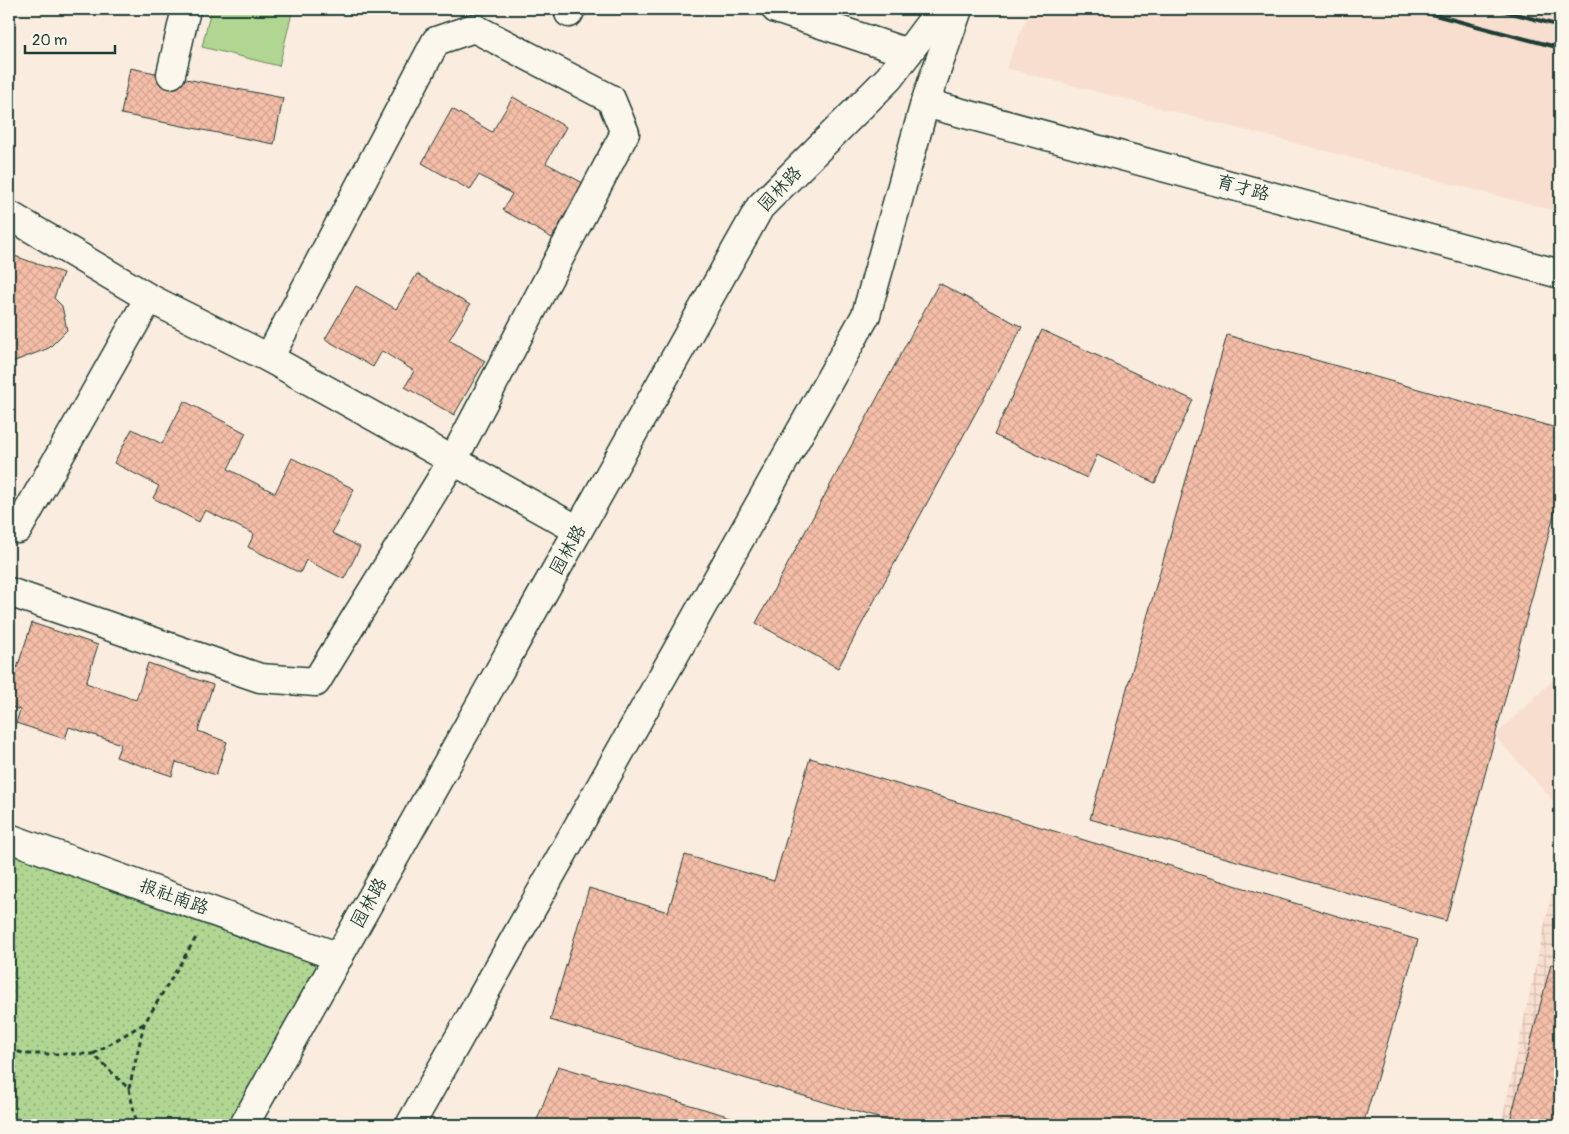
<svg xmlns="http://www.w3.org/2000/svg" width="1569" height="1134" font-family="Pangolin,'LXGW WenKai TC',sans-serif">
  <style>
    .built { fill: #f8dece }
    .industrial { fill: url(#industrial-grid) }
    .green { fill: url(#green-dots); stroke: #688a63 }
    .pitch { fill: #b0d692; stroke: #688a63 }
    .building { fill: url(#building-cross-hatch); stroke: #1f3d34 }
    .lines { fill: none; stroke-linecap: round; stroke-linejoin: round }
    .minor-casing { stroke: #1f3d34; stroke-width: 31 }
    .major-casing { stroke: #1f3d34; stroke-width: 31 }
    .path { stroke: #1f3d34; stroke-width: 3; stroke-dasharray: 5 4; stroke-linecap: butt }
    .minor { stroke: #fbf7ec; stroke-width: 28 }
    .major { stroke: #fbf7ec; stroke-width: 28 }
    .rail { stroke: #1f3d34; stroke-width: 4 }
    .labels { text-anchor: middle; dominant-baseline: central; stroke-width: 4; stroke-linejoin: round; paint-order: stroke }
    .street-label { font-size: 18px; fill: #1f3d34; stroke: #fbf7ec }
  </style>
  <defs>
    <pattern id="industrial-grid" width="8" height="8" patternUnits="userSpaceOnUse" patternTransform="scale(1.25)"><rect width="8" height="8" fill="#f8dece"/><path d="M0 4h8M4 0v8" fill="none" stroke="#d4bfb2"/></pattern>
    <pattern id="green-dots" width="8" height="8" patternUnits="userSpaceOnUse" patternTransform="scale(1.25)"><rect width="8" height="8" fill="#b0d692"/><path d="M2 2h.1M6 6h.1" fill="none" stroke="#8faf78" stroke-width="1.8" stroke-linecap="round"/></pattern>
    <pattern id="building-cross-hatch" width="8" height="8" patternUnits="userSpaceOnUse" patternTransform="scale(1.25)"><rect width="8" height="8" fill="#f5bea8"/><path d="M0 0l8 8M0 8l8-8" fill="none" stroke="#d2a491"/></pattern>
  </defs>
  <rect width="100%" height="100%" fill="#faecde"/>
  <filter id="ink" filterUnits="userSpaceOnUse"><feTurbulence type="fractalNoise" baseFrequency=".02" numOctaves="2"/><feDisplacementMap in="SourceGraphic" scale="10" xChannelSelector="R" yChannelSelector="G"/><feConvolveMatrix kernelMatrix="1 2 1 2 8 2 1 2 1" color-interpolation-filters="sRGB"/></filter>
  <g filter="url(#ink)">
    <g class="built">
      <path d="M1030,9H1560V212L1006,68Z"/>
      <path d="M1560,673V808L1495,736Z"/>
    </g>
    <path class="industrial" d="M1560,855V1125H1501Z"/>
    <path class="green" d="M9,838L339,957L244,1125H9Z"/>
    <path class="pitch" d="M211,9H293L279,66L202,47Z"/>
    <g class="building">
      <path d="M130,68L283,98L274,144L121,114Z"/>
      <path d="M513,97L566,127L546,163L583,183L552,238L503,210L512,194L479,175L470,190L422,163L452,109L492,132Z"/>
      <path d="M9,254L63,273L54,298L62,306L67,330L49,348L15,361L9,360Z"/>
      <path d="M417,274L470,305L449,340L485,361L454,415L405,387L414,371L382,351L373,367L325,339L356,286L396,309Z"/>
      <path d="M939,283L1022,327L838,668L756,623Z"/>
      <path d="M1042,330L1193,400L1155,483L1097,455L1087,478L994,435Z"/>
      <path d="M1227,335L1560,429V492L1446,921L1090,819Z"/>
      <path d="M184,401L246,433L228,469L275,493L292,458L354,489L332,533L360,547L344,579L306,560L300,573L248,547L254,534L205,510L199,522L153,498L159,486L114,463L132,429L162,444Z"/>
      <path d="M32,623L98,645L86,683L136,700L148,663L213,685L198,731L227,742L216,775L176,762L172,776L116,757L121,744L69,727L65,739L16,723L20,710L9,706V666L17,668Z"/>
      <path d="M810,758L1418,940L1363,1125H901L550,1020L589,888L668,912L685,855L774,881Z"/>
      <path d="M1551,964L1560,966V1125H1509Z"/>
      <path d="M558,1066L758,1125H535Z"/>
    </g>
    <g class="lines">
      <defs>
        <g id="minor">
          <path d="M776,9L908,53"/>
          <path d="M569,13L571,9"/>
          <path d="M171,74L186,9"/>
          <path d="M925,103L1560,274"/>
          <path d="M9,215L149,298L269,358L578,530"/>
          <path d="M9,525L18,529L149,298"/>
          <path d="M9,592L260,678L316,682L453,460L625,133L611,99L474,28L436,41L269,358"/>
          <path d="M9,838L339,957"/>
        </g>
        <g id="major">
          <path d="M244,1125L760,207L889,78L934,18L937,9"/>
          <path d="M410,1125L866,315L925,103L958,9"/>
        </g>
      </defs>
      <use href="#minor" class="minor-casing"/>
      <use href="#major" class="major-casing"/>
      <g class="path">
        <path d="M9,1049L26,1054H93L129,1089L137,1125"/>
        <path d="M93,1054L143,1024"/>
        <path d="M129,1089L144,1024L197,936"/>
      </g>
      <use href="#minor" class="minor"/>
      <use href="#major" class="major"/>
      <g class="rail">
        <path d="M1412,9L1560,48"/>
        <path d="M1497,9L1560,26"/>
      </g>
    </g>
  </g>
  <g class="labels">
    <g class="street-label">
      <text transform="translate(1243 188) rotate(15)">育才路</text>
      <text transform="translate(780 189) rotate(-47)">园林路</text>
      <text transform="translate(568 550) rotate(-61)">园林路</text>
      <text transform="translate(174 897) rotate(20)">报社南路</text>
      <text transform="translate(369 903) rotate(-61)">园林路</text>
    </g>
  </g>
  <rect width="1569" height="1134" fill="none" stroke="#fbf7ec" stroke-width="30"/>
  <rect x="15" y="15" width="1539" height="1104" fill="none" stroke="#1f3d34" stroke-width="2" filter="url(#ink)"/>
  <path d="M25 45v8h90v-8" fill="none" stroke="#1f3d34" stroke-width="2.5"/>
  <text x="32" y="45" font-size="15" fill="#1f3d34" stroke="#fbf7ec" stroke-width="4" paint-order="stroke">20 m</text>
</svg>
